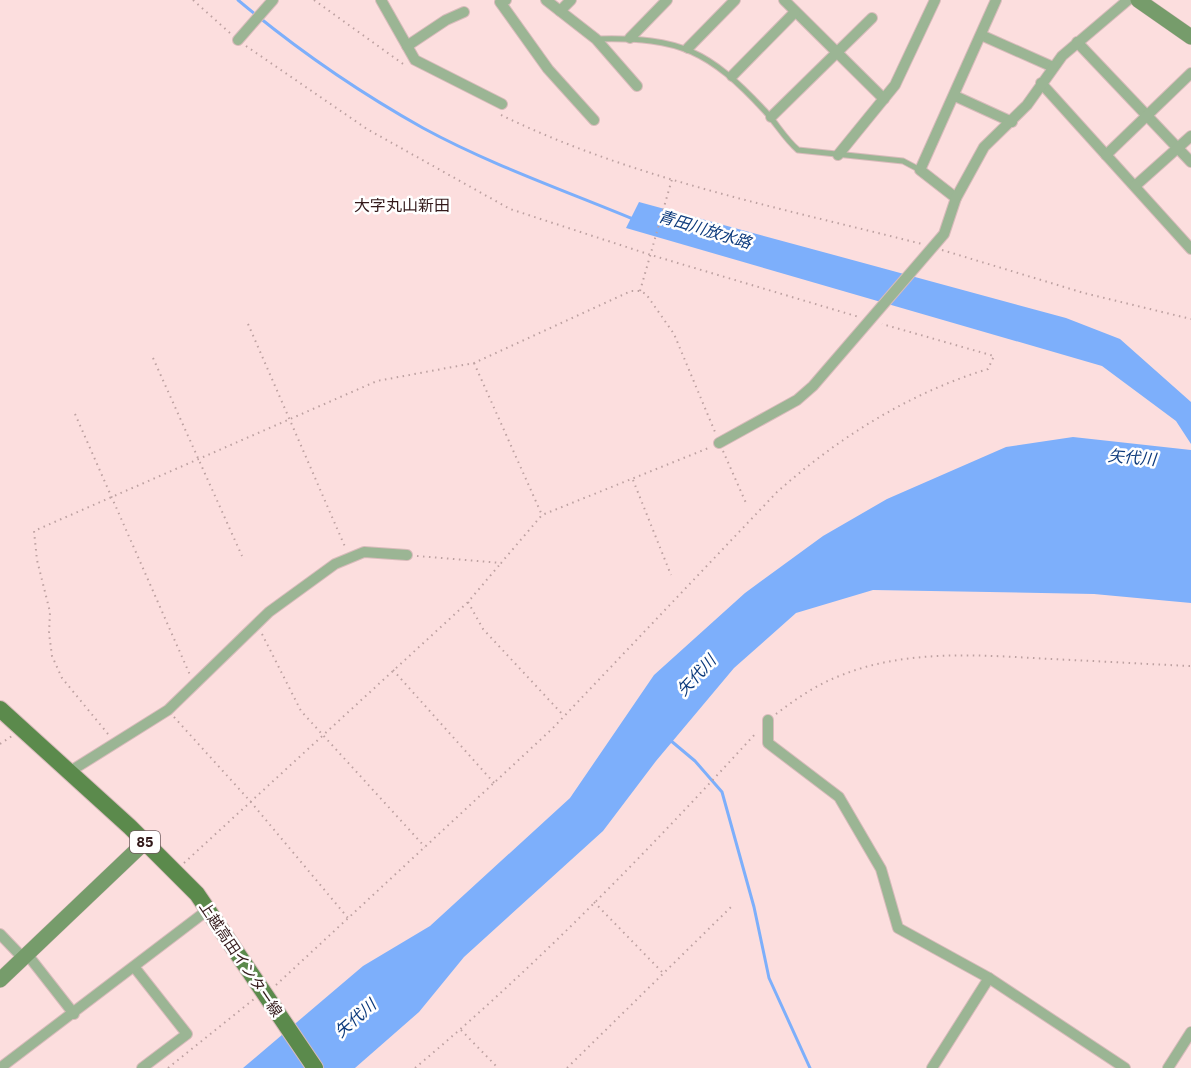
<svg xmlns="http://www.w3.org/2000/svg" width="1191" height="1068" font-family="'IBM Plex Sans','Noto Sans JP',sans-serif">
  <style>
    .water { fill: #7daffb }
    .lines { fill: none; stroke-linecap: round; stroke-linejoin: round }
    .stream { stroke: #7daffb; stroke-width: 3 }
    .lane-casing { stroke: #d8bbbb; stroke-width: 7 }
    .street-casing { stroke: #d8bbbb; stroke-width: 12 }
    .secondary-casing { stroke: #d8bbbb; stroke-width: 16 }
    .primary-casing { stroke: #d8bbbb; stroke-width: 18 }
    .path { stroke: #bda1a1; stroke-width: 2; stroke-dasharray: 1.5 4.5; stroke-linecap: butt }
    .lane { stroke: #9bb594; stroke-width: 5 }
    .street { stroke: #9bb594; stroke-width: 10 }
    .secondary { stroke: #769c6b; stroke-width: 15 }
    .primary { stroke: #5b8a4c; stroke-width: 16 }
    .labels { text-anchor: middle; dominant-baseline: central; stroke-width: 5; stroke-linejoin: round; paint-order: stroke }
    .shield { fill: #fff; stroke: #705e5f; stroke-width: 1.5 }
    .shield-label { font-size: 14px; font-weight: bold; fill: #33191a }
    .street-label { font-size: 15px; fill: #33191a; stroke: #fff }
    .neighbourhood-label { font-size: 16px; fill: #33191a; stroke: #fff }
    .water-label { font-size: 16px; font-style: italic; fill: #0c3a7c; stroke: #fff }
  </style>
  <rect width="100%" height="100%" fill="#fcdede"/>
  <g class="water">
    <path d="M639,202L1066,318L1120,339L1191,402V444L1176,421L1102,366L626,228Z"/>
    <path d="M1073,437L1191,450V603L1094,594L873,590L796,613L734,668L656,761L603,831L464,957L419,1012L355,1068H243L363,966L430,926L570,798L654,675L745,593L823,536L887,499L1006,447Z"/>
  </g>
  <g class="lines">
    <g class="stream">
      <path d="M238,0C295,48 357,91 423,128C489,164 563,190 633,219"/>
      <path d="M670,740L695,761L722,792L754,907L769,978L810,1068"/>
    </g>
    <defs>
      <path id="lane" d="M598,39C681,37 709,51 765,111C777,124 785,139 798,150L903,161L920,170"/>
      <g id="street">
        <path d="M381,0L415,60L502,104"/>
        <path d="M506,0L500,2L548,69L594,120"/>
        <path d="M546,0L596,39L637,86"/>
        <path d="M784,0L884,99"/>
        <path d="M560,11L571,0"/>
        <path d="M981,35L1053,67"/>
        <path d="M630,38L667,0"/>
        <path d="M238,40L273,0"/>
        <path d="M1077,42L1191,162"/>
        <path d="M407,46L446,20L464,12"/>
        <path d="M688,48L735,0"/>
        <path d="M732,76L795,12"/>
        <path d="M1041,83L1191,249"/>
        <path d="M955,96L1012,122"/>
        <path d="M771,117L872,18"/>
        <path d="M838,155L895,85L935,0"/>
        <path d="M1106,155L1191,73"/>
        <path d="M1135,186L1191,136"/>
        <path d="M956,198L920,170L996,0"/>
        <path d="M719,443L797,400L813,386L944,234L956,198L984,147L1027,105L1062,56L1128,0"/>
        <path d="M768,720V743L839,797L881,869L898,928L989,978L1125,1068"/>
        <path d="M69,772L168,710L269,612L335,564L364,552L407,555"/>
        <path d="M0,934L23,958"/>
        <path d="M27,954L74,1014"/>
        <path d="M135,968L187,1034L142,1068"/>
        <path d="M0,1068L209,909"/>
        <path d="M932,1068L989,978"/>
        <path d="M1168,1068L1191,1032"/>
      </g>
      <g id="secondary">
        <path d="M1138,0L1191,37"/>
        <path d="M0,980L145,842"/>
      </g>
      <path id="primary" d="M0,709L130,827L197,894L315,1068"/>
    </defs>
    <use href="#lane" class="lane-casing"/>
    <use href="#street" class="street-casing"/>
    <use href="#secondary" class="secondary-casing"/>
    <use href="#primary" class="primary-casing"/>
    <g class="path">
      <path d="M193,0L230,33"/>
      <path d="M314,0L406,66"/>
      <path d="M246,46L367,129L510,209L651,255L859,317"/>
      <path d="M501,115C633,179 781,208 922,244"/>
      <path d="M942,250L1084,293L1191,319"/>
      <path d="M640,291L672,179"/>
      <path d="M248,324L346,549"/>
      <path d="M153,358L242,556"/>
      <path d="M474,363L542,515"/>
      <path d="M75,414L190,675"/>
      <path d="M723,451L746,503"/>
      <path d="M633,480L671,575"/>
      <path d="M417,556L501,563L542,515L711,447"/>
      <path d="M468,602L483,629L564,716"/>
      <path d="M262,634L301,711L425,847"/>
      <path d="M393,670L495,784"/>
      <path d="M776,714C796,699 817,684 842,675C906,649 982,655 1050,659C1097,661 1144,664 1191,666"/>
      <path d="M174,717L250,801L348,918"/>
      <path d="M108,734L62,678L52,656L49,633L50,612L37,560L34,531L377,381L474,363L631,291H640L646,294L674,334L715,432"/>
      <path d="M0,744L12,736"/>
      <path d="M184,863L468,602L501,563"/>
      <path d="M594,902L663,973"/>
      <path d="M276,985L552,729L777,492C838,438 909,393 988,369L994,356L882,324"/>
      <path d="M461,1030L498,1068"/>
      <path d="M168,1068L254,999"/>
      <path d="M415,1068C537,966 649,850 756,733"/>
      <path d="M567,1068L731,907"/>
    </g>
    <use href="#lane" class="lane"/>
    <use href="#street" class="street"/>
    <use href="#secondary" class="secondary"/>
    <use href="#primary" class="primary"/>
  </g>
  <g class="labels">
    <rect class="shield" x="130" y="831" width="30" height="22" rx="4.5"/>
    <g class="shield-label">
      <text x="145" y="842">85</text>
    </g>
    <g class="street-label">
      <text transform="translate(241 959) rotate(56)">上越高田インター線</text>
    </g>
    <g class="neighbourhood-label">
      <text x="402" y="205">大字丸山新田</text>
    </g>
    <g class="water-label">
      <text transform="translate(705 229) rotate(17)">青田川放水路</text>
      <text transform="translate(1132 457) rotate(5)">矢代川</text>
      <text transform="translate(696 675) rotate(-47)">矢代川</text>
      <text transform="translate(355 1018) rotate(-41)">矢代川</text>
    </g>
  </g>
</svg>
